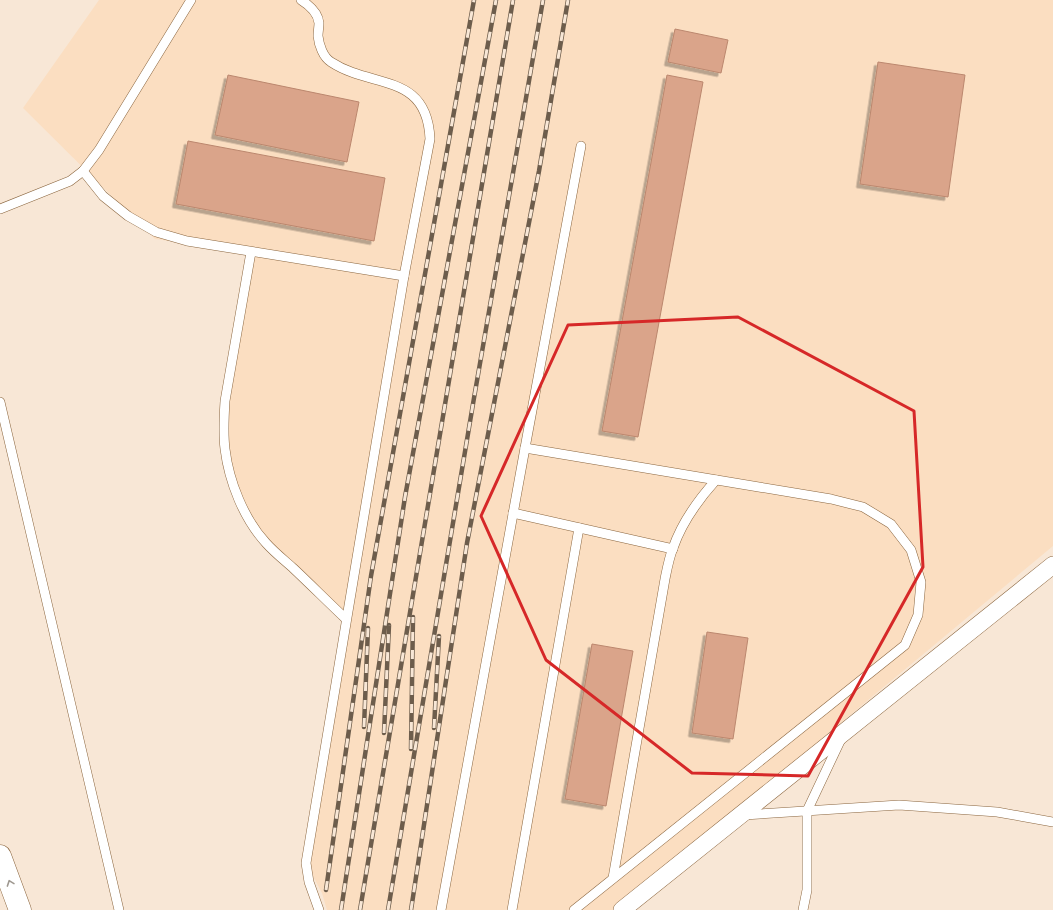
<svg xmlns="http://www.w3.org/2000/svg" width="1053" height="910" font-family="Overpass,sans-serif">
  <style>
    .built { fill: #fbdec1 }
    .building { fill: #daa48a; stroke: #bb876e; filter: url(#shadow) }
    .lines { fill: none; stroke-linecap: round; stroke-linejoin: round }
    .lane-casing { stroke: #8b663f; stroke-width: 10 }
    .street-casing { stroke: #8b663f; stroke-width: 18 }
    .highway-casing { stroke: #8b663f; stroke-width: 23 }
    .lane { stroke: #fff; stroke-width: 9 }
    .street { stroke: #fff; stroke-width: 17 }
    .highway { stroke: #fff; stroke-width: 22 }
    .rail-casing { stroke: #6d5d4c; stroke-width: 4.5 }
    .rail { stroke: #f8e7d6; stroke-width: 3; stroke-dasharray: 9; stroke-linecap: butt }
    .oneway { stroke: #9e9890 }
    .marked { fill: none; stroke: #d62828; stroke-width: 3; stroke-linejoin: round }
  </style>
  <defs>
    <filter id="shadow"><feDropShadow dx="-3.5" dy="3.5" stdDeviation="0" flood-color="#0004"/></filter>
  </defs>
  <rect width="100%" height="100%" fill="#f8e7d6"/>
  <path class="built" d="M99,0H1053V546L616,910H327L322,893L306,863L346,619L266,543L236,493L224,425L251,252L155,239L23,108Z"/>
  <g class="building">
    <path d="M675,29L728,40L721,73L668,62Z"/>
    <path d="M878,62L965,75L948,197L860,184Z"/>
    <path d="M228,75L359,102L347,162L215,135Z"/>
    <path d="M667,75L703,82L638,437L602,431Z"/>
    <path d="M188,141L385,178L374,241L176,204Z"/>
    <path d="M707,632L748,638L733,739L692,733Z"/>
    <path d="M592,644L633,651L606,806L565,799Z"/>
  </g>
  <g class="lines">
    <defs>
      <g id="lane">
        <path d="M301,0C309,5 318,13 319,23C319,27 318,32 318,36C319,45 323,57 331,62C372,89 427,72 430,139L404,276L306,863L309,882L319,910"/>
        <path d="M83,171L103,196L128,216L156,232L187,241L404,276"/>
        <path d="M0,209L70,181L83,171L99,150L191,0"/>
        <path d="M251,252L225,401C224,417 223,433 225,449C229,482 244,519 266,543C274,552 284,560 293,568C311,585 328,602 346,619"/>
        <path d="M0,402L119,910"/>
        <path d="M525,448L831,499L863,507L891,524L911,550L921,582L918,615L905,645L574,910"/>
        <path d="M513,513L673,549"/>
        <path d="M744,815L899,805L997,812L1053,822"/>
        <path d="M613,878L665,579C667,569 669,558 673,548C682,522 698,500 716,480"/>
        <path d="M441,910L525,448L581,146"/>
        <path d="M512,910L579,528"/>
        <path d="M803,910L807,890V811L841,739"/>
      </g>
      <path id="street" d="M622,910L1053,565"/>
      <path id="highway" d="M0,856L20,910"/>
    </defs>
    <use href="#lane" class="lane-casing"/>
    <use href="#street" class="street-casing"/>
    <use href="#highway" class="highway-casing"/>
    <use href="#lane" class="lane"/>
    <use href="#street" class="street"/>
    <use href="#highway" class="highway"/>
    <defs>
      <g id="rail">
        <path d="M364,727L368,628"/>
        <path d="M434,728L439,636"/>
        <path d="M384,733L389,625"/>
        <path d="M411,749L413,617"/>
        <path d="M326,890L371,576L474,0"/>
        <path d="M341,910L405,497L496,0"/>
        <path d="M360,910L513,0"/>
        <path d="M388,910L474,398L543,0"/>
        <path d="M411,910L467,543L539,171L568,0"/>
      </g>
    </defs>
    <use href="#rail" class="rail-casing"/>
    <use href="#rail" class="rail"/>
  </g>
  <defs><path id="oneway-chevron" d="M-2-3.5L2.5 0L-2 3.5" fill="none" stroke-width="1.6" stroke-linecap="round" stroke-linejoin="round"/></defs>
  <use class="oneway" href="#oneway-chevron" transform="translate(10 883) rotate(-110)"/>
  <path class="marked" d="M738,317L914,411L923,567L808,776L692,773L546,660L481,516L568,325Z"/>
</svg>
